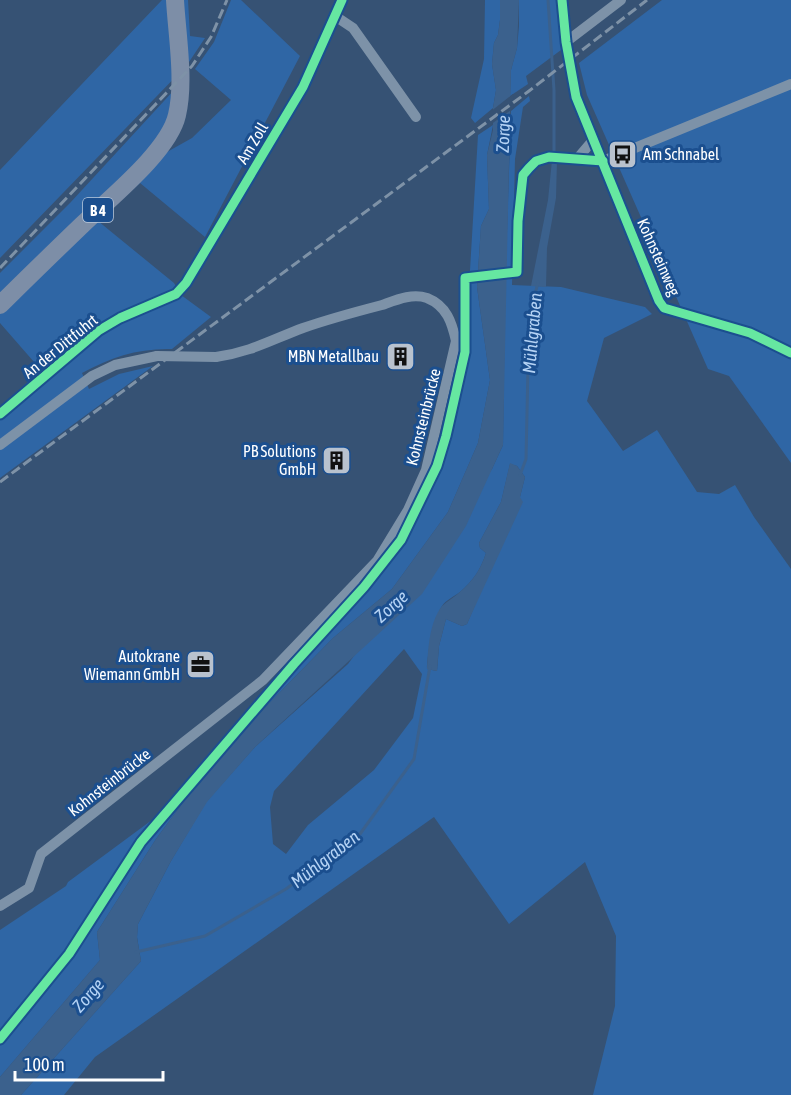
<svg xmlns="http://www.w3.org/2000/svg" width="791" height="1095" font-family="'Asap Condensed',sans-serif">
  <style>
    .green { fill: #2f66a5; fill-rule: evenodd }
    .water { fill: #3b618d }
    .pier { fill: #365274 }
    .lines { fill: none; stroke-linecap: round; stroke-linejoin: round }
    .stream { stroke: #3b618d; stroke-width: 3 }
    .street { stroke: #7d92a8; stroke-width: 10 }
    .primary { stroke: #7d8ea7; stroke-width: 18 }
    .rail { stroke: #7e92a7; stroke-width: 3; stroke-dasharray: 10 4.5; stroke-linecap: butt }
    .street-bridge { stroke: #7d92a8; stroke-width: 10 }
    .cycleway-casing { stroke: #1b4f8f; stroke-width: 13 }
    .cycleway { stroke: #66e7a1; stroke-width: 9 }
    .labels { text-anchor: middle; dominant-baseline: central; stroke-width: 6; stroke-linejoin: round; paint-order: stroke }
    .shield { fill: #1b4f8f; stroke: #bbcadd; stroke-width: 1.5 }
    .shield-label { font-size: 15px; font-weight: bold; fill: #fff }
    .street-label { font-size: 16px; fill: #fff; stroke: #1b4f8f }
    .poi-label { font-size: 16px; fill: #fff; stroke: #1b4f8f; text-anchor: end }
    .water-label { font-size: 18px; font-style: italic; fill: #b5d3f5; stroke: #1b4f8f }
  </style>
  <rect width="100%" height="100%" fill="#365274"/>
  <g class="green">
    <path d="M162,0H188L190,36L205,38L187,65L0,258V170Z"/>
    <path d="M231,0H241L300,56L205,237L140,183L98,221L174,283L181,295L211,317L172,349C139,348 111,357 82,373L89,389L119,374L153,366L0,478V407L41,370L0,323V273L70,203L187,76L167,152L192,138L231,100L195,69L214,42Z"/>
    <path d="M485,0H500V20L498,35L494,43L492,64L496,90L493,108L475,123L471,118L484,59Z"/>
    <path d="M519,0H558L561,50L526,76L528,84L510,96L511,70L517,48L519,26Z"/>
    <path d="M662,0H791V463L729,376L708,369L587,95L579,63Z"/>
    <path d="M529,96L530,101L523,107L515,159L512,285L561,287L645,307L652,314L604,338L587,401L623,451L657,430L697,492L719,494L735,485L754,517L791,569V1095H593L615,1006L616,936L585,862L509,924L434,817L95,1057L64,1095H21L141,961L137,937L138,924L171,861L206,802L255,747L348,664L492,469L503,445L505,293L511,111ZM510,464L517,466L525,477L520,497L467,624L462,626L446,619L439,646L437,671L427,669C427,655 434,618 442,606C446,600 455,596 460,592C473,581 481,569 486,553L480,548L479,543L501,502ZM404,649L422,674L413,718L374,770L308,825L286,854L273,844L270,807L274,791Z"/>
    <path d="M493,125L487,155L489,209L481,226L477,287L490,380L478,443L448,512L392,589L333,638L242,731L196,785L156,839L97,932L100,960L0,1077V930L66,886L68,882L156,817L366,590L403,543L418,516L435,474L447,437L469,350V287L478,135Z"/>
  </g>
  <g class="water">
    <path d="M500,0H519L517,48L511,70L503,445L466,526L422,594L255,747L207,802L171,861L138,924L137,938L141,961L21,1095H0V1077L100,960L97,932L156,839L196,785L242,731L333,638L392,589L448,512L478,443L490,380L477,287L481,226L489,209L487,155L493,130V108L496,90L492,64L494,43L498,35L500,20Z"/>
    <path d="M552,160H557L556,198L547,248L546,287L531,286L548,200Z"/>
    <path d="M510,463L517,466L525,477L520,497L523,502L467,624L462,626L446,619L439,646L437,671L427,669C428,650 429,623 442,606C447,601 455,597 460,592C473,581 481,569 486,553L480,548L479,543L501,502Z"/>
  </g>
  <path class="pier" d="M513,94L514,108L490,125V112Z"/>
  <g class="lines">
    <g class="stream">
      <path d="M548,0L554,90V154"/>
      <path d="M520,475L526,459L529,320L538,282"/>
      <path d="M136,952L205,936L286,889L360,834L414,759L430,666"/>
    </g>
    <g class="street">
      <path d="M562,0L566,42L576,97L659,301L664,308L750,333L791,353"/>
      <path d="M335,16L353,28L416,117"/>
      <path d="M566,42L621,0"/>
      <path d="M577,159L594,139"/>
      <path d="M517,272L518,221L523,175L536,161L549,157H561L603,161L791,84"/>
      <path d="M0,414L98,331L120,318L176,294L186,283L303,87L342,0"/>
      <path d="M0,445L92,376L115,365L157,356"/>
      <path d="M0,906L29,888L41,854L263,680L377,561L408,510L426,470L456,341C452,323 447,306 427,298C412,293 396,300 382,305C355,312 329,319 303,328C271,340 251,352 216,357"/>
    </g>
    <path class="primary" d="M0,305C27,278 55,251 82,225C110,198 169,151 177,115C185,81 177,35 175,0"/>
    <g class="rail">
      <path d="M0,268L192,66L211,37L227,0"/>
      <path d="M0,482L529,91L647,0"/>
    </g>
    <path class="street-bridge" d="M157,356L216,357"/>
    <defs>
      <g id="cycleway">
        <path d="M562,0L566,42L576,97L659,301L664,308L750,333L791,353"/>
        <path d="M0,414L98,331L120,318L176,294L186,283L303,87L342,0"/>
        <path d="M0,1039L69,954L141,842L294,664L364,587L401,540L437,466L446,436L465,352V278L517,272L518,221L523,175L529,168L536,161L549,157L603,161"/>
      </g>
    </defs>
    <use href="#cycleway" class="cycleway-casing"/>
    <use href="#cycleway" class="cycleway"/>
  </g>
  <defs>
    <symbol id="bus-square" viewBox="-11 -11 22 22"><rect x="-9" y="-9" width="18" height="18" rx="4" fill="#b9c2ce" stroke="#1b4f8f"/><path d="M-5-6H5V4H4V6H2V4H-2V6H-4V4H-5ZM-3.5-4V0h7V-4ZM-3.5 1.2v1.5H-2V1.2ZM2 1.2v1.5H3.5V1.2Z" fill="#111"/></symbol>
    <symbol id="building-square" viewBox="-11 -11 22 22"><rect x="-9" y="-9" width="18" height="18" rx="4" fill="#b9c2ce" stroke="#1b4f8f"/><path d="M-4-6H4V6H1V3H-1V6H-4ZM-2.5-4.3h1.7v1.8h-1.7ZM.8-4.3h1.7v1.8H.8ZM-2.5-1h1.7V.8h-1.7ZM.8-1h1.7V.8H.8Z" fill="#111"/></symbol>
    <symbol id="office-square" viewBox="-11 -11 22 22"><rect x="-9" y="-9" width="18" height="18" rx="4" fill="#b9c2ce" stroke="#1b4f8f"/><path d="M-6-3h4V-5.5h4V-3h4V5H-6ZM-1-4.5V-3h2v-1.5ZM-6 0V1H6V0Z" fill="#111"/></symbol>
  </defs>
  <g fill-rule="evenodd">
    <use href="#bus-square" x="606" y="138" width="33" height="33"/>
    <use href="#building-square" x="384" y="340" width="33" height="33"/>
    <use href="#building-square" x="320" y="444" width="33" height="33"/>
    <use href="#office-square" x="184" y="648" width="33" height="33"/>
  </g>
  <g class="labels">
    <rect class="shield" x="83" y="198" width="30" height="24" rx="4.5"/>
    <g class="shield-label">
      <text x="98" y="210">B 4</text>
    </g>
    <g class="street-label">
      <text transform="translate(252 143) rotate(-59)">Am Zoll</text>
      <text transform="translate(659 257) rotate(66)">Kohnsteinweg</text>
      <text transform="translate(60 346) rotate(-39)">An der Dittfuhrt</text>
      <text transform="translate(423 417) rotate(-76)">Kohnsteinbrücke</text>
      <text transform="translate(109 782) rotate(-38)">Kohnsteinbrücke</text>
    </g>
    <g class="poi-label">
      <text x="643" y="154" text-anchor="start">Am Schnabel</text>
      <text x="379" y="356">MBN Metallbau</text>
      <text x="316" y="451">PB Solutions<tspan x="316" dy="18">GmbH</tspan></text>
      <text x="180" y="656">Autokrane<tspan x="180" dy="18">Wiemann GmbH</tspan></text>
    </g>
    <g class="water-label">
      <text transform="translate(503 134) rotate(-88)">Zorge</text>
      <text transform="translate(532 333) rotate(-85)">Mühlgraben</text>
      <text transform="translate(391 606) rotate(-42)">Zorge</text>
      <text transform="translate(325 859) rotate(-38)">Mühlgraben</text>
      <text transform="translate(88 995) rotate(-49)">Zorge</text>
    </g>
  </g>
  <path d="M15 1071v9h148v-9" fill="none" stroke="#ffffff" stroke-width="3"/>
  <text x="24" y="1071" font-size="18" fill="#ffffff" stroke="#1b4f8f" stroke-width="4.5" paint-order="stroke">100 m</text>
</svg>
